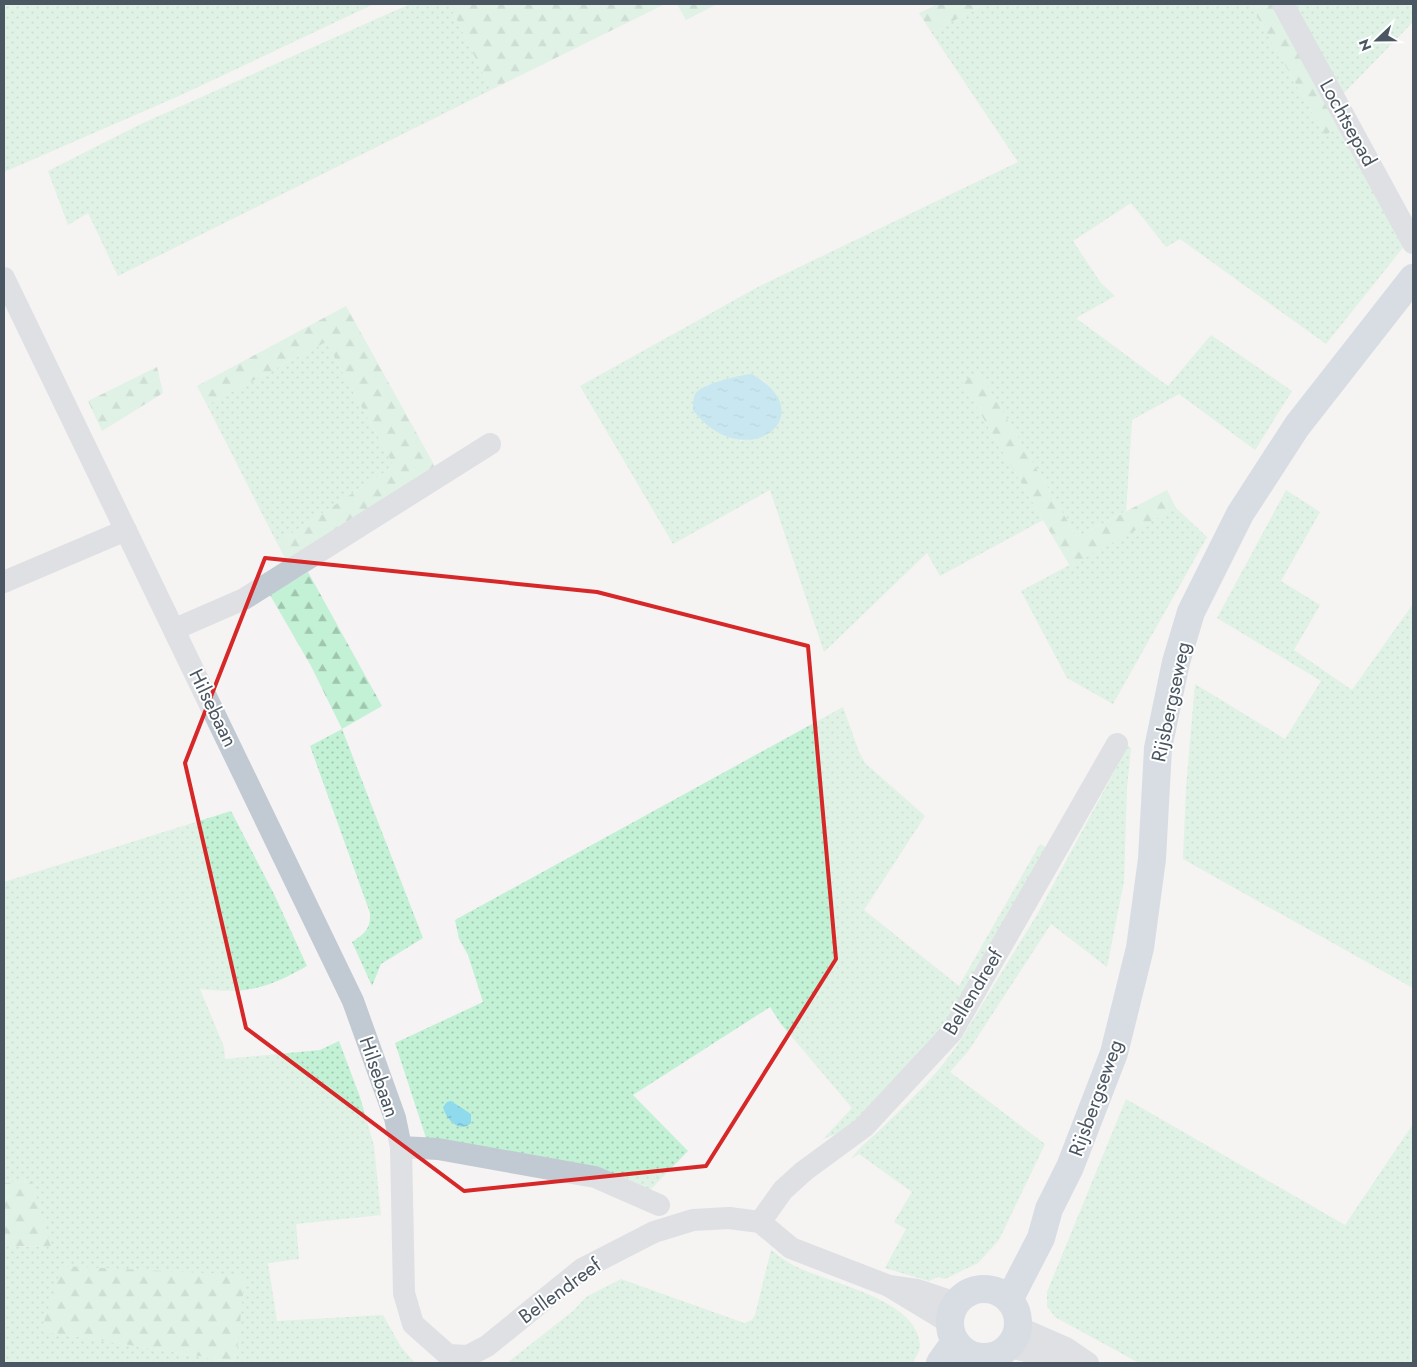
<svg xmlns="http://www.w3.org/2000/svg" width="1417" height="1367" font-family="Jost,sans-serif">
  <style>
    .green { fill: url(#green-dots); fill-rule: evenodd }
    .forest { fill: url(#forest-firs) }
    .water { fill: url(#water-ripples) }
    .lines { fill: none; stroke-linecap: round; stroke-linejoin: round }
    .minor { stroke: #c1cad2; stroke-width: 22 }
    .major { stroke: #b3c2d1; stroke-width: 28 }
    .marked { fill: none; stroke: #d62828; stroke-width: 4; stroke-linejoin: round }
    .labels { text-anchor: middle; dominant-baseline: central; stroke-width: 4; stroke-linejoin: round; paint-order: stroke }
    .street-label { font-size: 20px; fill: #4a5661; stroke: #fff }
  </style>
  <defs>
    <pattern id="green-dots" width="8" height="8" patternUnits="userSpaceOnUse" patternTransform="scale(1.25)"><rect width="8" height="8" fill="#c3f1d5"/><path d="M2 2h.1M6 6h.1" fill="none" stroke="#a0c6b0" stroke-width="1.8" stroke-linecap="round"/></pattern>
    <pattern id="forest-firs" width="22" height="20" patternUnits="userSpaceOnUse" patternTransform="scale(1.25)"><rect width="22" height="20" fill="#c3f1d5"/><path d="M5 1l3.5 6h-7zM16 11l3.5 6h-7z" fill="#a0c6b0"/></pattern>
    <pattern id="water-ripples" width="26" height="14" patternUnits="userSpaceOnUse" patternTransform="scale(1.25)"><rect width="26" height="14" fill="#90daee"/><path d="M2 4q2-2 4 0t4 0M15 11q2-2 4 0t4 0" fill="none" stroke="#78b4c4"/></pattern>
  </defs>
  <rect width="100%" height="100%" fill="#f5f3f3"/>
  <g class="green">
    <path d="M4,4H374L181,95L4,172Z"/>
    <path d="M410,4H449L491,90L118,276L88,213L68,225L48,171L141,124Z"/>
    <path d="M987,4H1250L1325,135L1340,127L1405,245L1326,344L1180,239L1166,247L1131,203L1073,241L1101,283L1115,296L1076,318L1168,386L1211,335L1292,391L1255,450L1179,394L1132,420L1126,511L1077,537L979,372L962,382L1043,520L940,576L927,553L824,652L770,490L673,544L580,386L758,287L1018,162L931,32ZM752,374L764,381L779,403L760,437L740,441Z"/>
    <path d="M1287,4H1413V22L1340,97Z"/>
    <path d="M326,342L394,466L277,543L207,405Z"/>
    <path d="M1286,490L1320,512L1281,581L1320,605L1294,650L1352,690L1413,604V988L1183,859L1186,788L1195,684L1285,739L1321,681L1217,618Z"/>
    <path d="M1176,508L1207,537L1113,704L1067,678L1021,591Z"/>
    <path d="M843,707L859,752L865,763L925,816L864,910L959,986L1040,844L1050,849L988,962L938,1033L865,1115L839,1133L823,1139L852,1108L781,1024L770,1007L633,1095L688,1151L650,1190C586,1157 498,1151 426,1138L395,1043L483,1002L468,955L459,939L455,920Z"/>
    <path d="M342,729L423,938L381,964L372,986L352,942C365,934 371,928 370,913L310,746Z"/>
    <path d="M1128,746L1131,748L1127,788L1124,881L1107,967L1051,924L969,1050L950,1072L1045,1144L999,1240L978,1263L945,1279L938,1277L929,1281L885,1268L906,1229L894,1222L912,1192L859,1154L851,1159C860,1146 872,1138 883,1127C911,1100 939,1073 960,1041L1038,913Z"/>
    <path d="M231,811L274,894L307,966C266,989 247,994 200,989L224,1047L225,1059L320,1050L339,1041L360,1097L374,1146L381,1215L296,1224L299,1259L268,1263L277,1321L383,1315L401,1347L415,1363H4V1246L50,1247L32,1181L4,1183V882ZM244,1275L235,1362L42,1331Z"/>
    <path d="M1126,1099L1345,1225L1413,1124V1363H1139L1055,1317L1047,1306V1292Z"/>
    <path d="M771,1250C778,1255 785,1261 793,1265C825,1283 919,1298 920,1346C920,1351 915,1358 913,1363H507L573,1311L586,1297L621,1279L744,1323L752,1320L755,1315Z"/>
  </g>
  <g class="forest">
    <path d="M449,4H665L491,90Z"/>
    <path d="M677,4H717L686,20Z"/>
    <path d="M938,4H987L931,32L919,13Z"/>
    <path d="M1250,4H1272L1340,127L1325,135Z"/>
    <path d="M346,306L437,470L289,565L277,543L394,466L326,342L207,405L197,386Z"/>
    <path d="M157,367L163,393L102,431L88,401Z"/>
    <path d="M979,372L1077,537L1167,490L1176,508L1070,566L962,382Z"/>
    <path d="M308,572L382,706L342,729L311,666L270,595Z"/>
    <path d="M32,1181L51,1247L4,1246V1183Z"/>
    <path d="M62,1266L245,1275L236,1362L41,1331Z"/>
  </g>
  <g class="water">
    <path d="M752,374C826,416 744,477 693,410C693,405 693,399 695,394C701,384 740,375 752,374Z"/>
    <path d="M451,1101L471,1114V1123C459,1134 446,1119 443,1107L447,1102Z"/>
  </g>
  <g class="lines">
    <g class="minor">
      <path d="M1283,4L1413,243"/>
      <path d="M4,278L353,1001L395,1118L401,1147L404,1293L413,1324L448,1355L468,1356L487,1346L582,1269L654,1232L693,1220L729,1218L760,1222L791,1248L889,1286"/>
      <path d="M4,582L126,530"/>
      <path d="M175,629L244,599L490,444"/>
      <path d="M401,1147L438,1149L595,1177L659,1205"/>
      <path d="M760,1222L783,1190L804,1171L864,1127L952,1032L1117,744"/>
      <path d="M950,1323L889,1286L917,1290L956,1303"/>
      <path d="M1018,1327L1066,1348L1088,1363"/>
      <path d="M1009,1347L1074,1362"/>
    </g>
    <g class="major">
      <circle cx="984" cy="1323" r="34"/>
      <path d="M1009,1300L1041,1238L1049,1209L1070,1167L1114,1053L1140,948L1152,859L1158,748L1176,662L1191,612L1240,514L1297,426L1413,278"/>
      <path d="M940,1363L955,1342"/>
    </g>
  </g>
  <path d="M0 0H1417V1367H0ZM265,558L597,592L808,646L836,959L706,1166L464,1191L246,1028L185,763Z" fill="#f5f3f3" fill-opacity=".55" fill-rule="evenodd"/>
  <path class="marked" d="M265,558L597,592L808,646L836,959L706,1166L464,1191L246,1028L185,763Z"/>
  <g class="labels">
    <g class="street-label">
      <text transform="translate(1348 123) rotate(61)">Lochtsepad</text>
      <text transform="translate(1171 702) rotate(-78)">Rijsbergseweg</text>
      <text transform="translate(213 708) rotate(64)">Hilsebaan</text>
      <text transform="translate(973 992) rotate(-59)">Bellendreef</text>
      <text transform="translate(379 1077) rotate(71)">Hilsebaan</text>
      <text transform="translate(1096 1098) rotate(-70)">Rijsbergseweg</text>
      <text transform="translate(560 1291) rotate(-36)">Bellendreef</text>
    </g>
  </g>
  <rect width="1417" height="1367" fill="none" stroke="#4a5661" stroke-width="10"/>
  <g transform="translate(1377 40) rotate(248)" stroke="#ffffff" stroke-width="4" paint-order="stroke">
  <path d="M0-4L9 19L0 12L-9 19Z" fill="#4a5661"/>
  <text y="-8" font-size="14" font-weight="bold" text-anchor="middle" fill="#4a5661">N</text>
  </g>
</svg>
